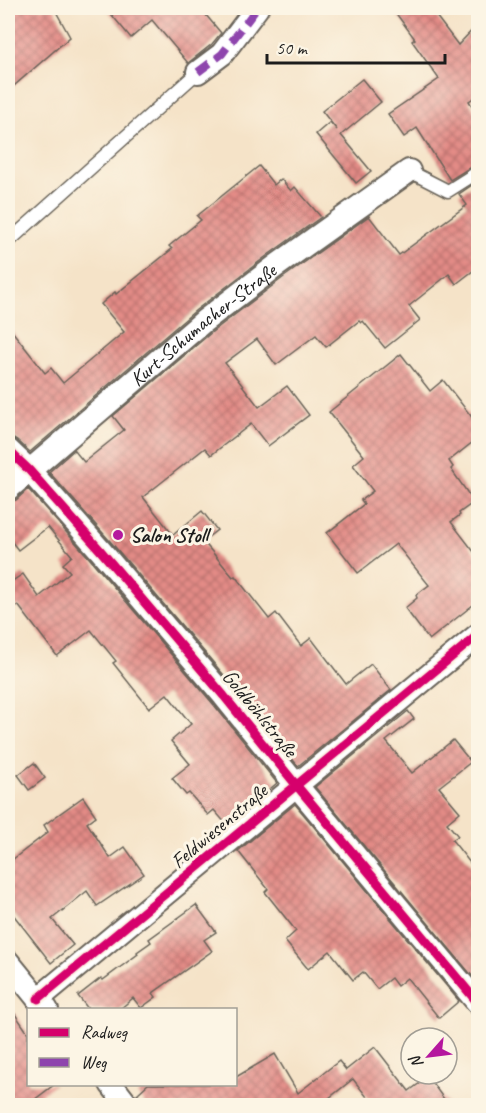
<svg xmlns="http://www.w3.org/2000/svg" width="486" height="1113" font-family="Caveat,sans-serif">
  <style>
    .building { fill: url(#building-cross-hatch) }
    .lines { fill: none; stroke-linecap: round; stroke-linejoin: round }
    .lane-casing { stroke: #686258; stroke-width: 15 }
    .street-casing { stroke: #686258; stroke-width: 26 }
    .lane { stroke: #fff; stroke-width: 12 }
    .street { stroke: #fff; stroke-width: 22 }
    .quiet { stroke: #8e44ad; stroke-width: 8; stroke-dasharray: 15 8; stroke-linecap: butt }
    .cycleway-casing { stroke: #fcf5e5; stroke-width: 13 }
    .cycleway { stroke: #d6006c; stroke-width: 9 }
    .poi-dot { fill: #b5179e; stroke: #fcf5e5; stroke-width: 2 }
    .labels { text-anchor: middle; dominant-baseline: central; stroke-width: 6; stroke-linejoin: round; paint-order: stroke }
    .street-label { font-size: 21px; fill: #1c1c1c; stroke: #fcf5e5 }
    .poi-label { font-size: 21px; font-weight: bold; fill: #1c1c1c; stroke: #fcf5e5; text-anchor: start }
  </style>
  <defs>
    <pattern id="building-cross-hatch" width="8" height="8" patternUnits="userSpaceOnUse" patternTransform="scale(1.5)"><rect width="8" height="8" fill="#e38b86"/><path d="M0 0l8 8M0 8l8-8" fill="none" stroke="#b7716d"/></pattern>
  </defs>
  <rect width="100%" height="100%" fill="#fcf5e5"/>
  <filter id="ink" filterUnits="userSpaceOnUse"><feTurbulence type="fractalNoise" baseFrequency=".0167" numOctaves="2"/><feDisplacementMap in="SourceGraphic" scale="12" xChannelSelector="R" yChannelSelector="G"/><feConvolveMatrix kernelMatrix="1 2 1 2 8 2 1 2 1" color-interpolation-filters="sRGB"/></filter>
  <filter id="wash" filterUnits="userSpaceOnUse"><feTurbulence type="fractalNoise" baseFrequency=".008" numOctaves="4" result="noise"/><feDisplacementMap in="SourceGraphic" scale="24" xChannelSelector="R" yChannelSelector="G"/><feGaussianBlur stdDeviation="1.35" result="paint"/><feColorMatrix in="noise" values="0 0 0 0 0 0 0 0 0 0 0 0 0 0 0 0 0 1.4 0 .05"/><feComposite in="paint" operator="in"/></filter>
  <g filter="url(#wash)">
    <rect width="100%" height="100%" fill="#f5e3c8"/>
    <g id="blocks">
      <g class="building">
        <path d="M8,8H54L70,37L8,91Z"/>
        <path d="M106,8H200L221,33L212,44L188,63L152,20L131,38Z"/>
        <path d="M392,8H430L458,45L478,24V95L469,101L478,116V164L474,165L450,180L417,128L404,137L388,114L439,79L412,41L415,39Z"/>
        <path d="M362,79L381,102L341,135L371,171L356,183L316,134L330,122L337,130L322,111Z"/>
        <path d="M259,166L274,185L281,179L291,191L295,187L321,217L268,255L196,310L30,452L17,440L12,437H8V326L45,373L51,368L63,383L124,332L101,304L115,292L116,294L172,249L169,246L201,220L197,216Z"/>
        <path d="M478,181V267L456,284L449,274L409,306L420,320L385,348L363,321L361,323L359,321L326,347L316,335L276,365L257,339L225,363L259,407L287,386L309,415L268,446L251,424L211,455L205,448L143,497L173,535L202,511L217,530L203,541L233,577L235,576L269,619L276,613L301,646L311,638L346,684L371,664L391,690L298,766L234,687L110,541L49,472L74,450L84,462L124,430L113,416L212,332L284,277L369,216L399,255L467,205L459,194Z"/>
        <path d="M401,354L430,391L443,380L478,425V438L449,461L453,467L451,469L474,502L459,513L460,515L451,522L478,557V601L429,640L405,608L417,598L416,595L429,585L396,544L358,573L327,533L364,504L361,500L373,491L353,465L364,456L329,412Z"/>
        <path d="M28,489L90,559L214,705L277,783L227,825L214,810L208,815L189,793L186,795L172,778L190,764L171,741L191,724L167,694L149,708L113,663L116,661L91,630L57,656L18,605L8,612V584L23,574L39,597L70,572L63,564L72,556L48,527L18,550L8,537V502L16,500Z"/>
        <path d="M408,711L414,719L386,741L412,773L453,740L471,762L439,787L460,812L447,823L458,836L452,840L478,873V983L315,787Z"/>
        <path d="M34,763L45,778L29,790L18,775Z"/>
        <path d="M83,797L96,816L87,823L110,858L125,847L144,874L97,906L87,891L52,919L73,945L51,963L8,908V863L48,832L44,825Z"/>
        <path d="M295,804L459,1001L439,1018L407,978L397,986L391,978L377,989L363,972L353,980L330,951L308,969L285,941L296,931L265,892L268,889L238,851Z"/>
        <path d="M196,905L216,932L204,940L212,951L153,993L156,997L141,1008L133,998L119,1010H89L78,996L101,978L103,980L138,954L137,952L151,942L149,939Z"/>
        <path d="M8,1004L28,1033V1084H55L26,1106H8Z"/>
        <path d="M375,1047L409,1091L428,1077L449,1106H374L353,1079L319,1106H147L137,1094L148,1084H236V1077L275,1054L298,1093L339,1061L346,1070Z"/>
      </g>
    </g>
  </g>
  <g filter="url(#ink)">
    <use href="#blocks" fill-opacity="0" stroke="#686258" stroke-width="1.5"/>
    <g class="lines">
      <defs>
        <g id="lane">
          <path d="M409,171L448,191L478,172"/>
          <path d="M8,242L198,72"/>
        </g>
        <g id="street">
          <path d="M198,72L222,54L257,8"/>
          <path d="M8,450L29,470L100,550L224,696L297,786L478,1003"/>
          <path id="s1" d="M8,489L204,321L276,266L409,171"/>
          <path d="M8,962L47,1010"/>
          <path d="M38,999L478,635"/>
          <path d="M111,1084L128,1106"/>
        </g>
      </defs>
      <use href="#lane" class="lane-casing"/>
      <use href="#street" class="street-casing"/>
      <use href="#lane" class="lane"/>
      <use href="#street" class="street"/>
      <path class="quiet" d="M198,72L222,54L257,8"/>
      <defs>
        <g id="cycleway">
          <path d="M8,450L29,470L100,550L224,696L297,786L478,1003"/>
          <path d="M38,999L478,635"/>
        </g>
      </defs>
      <use href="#cycleway" class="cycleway-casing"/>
      <use href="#cycleway" class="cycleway"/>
    </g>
  </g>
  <circle class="poi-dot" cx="118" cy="535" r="6"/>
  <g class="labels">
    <g class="street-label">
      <text stroke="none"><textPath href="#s1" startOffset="255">Kurt-Schumacher-Straße</textPath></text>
      <text transform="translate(260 713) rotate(51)">Goldböhlstraße</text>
      <text transform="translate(219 826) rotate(-40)">Feldwiesenstraße</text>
    </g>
    <g class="poi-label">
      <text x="130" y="535">Salon Stoll</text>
    </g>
  </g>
  <rect width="486" height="1113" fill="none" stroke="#fcf5e5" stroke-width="30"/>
  <rect x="27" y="1008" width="210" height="78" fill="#fcf5e5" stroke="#a29e95" stroke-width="1.5"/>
  <rect x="39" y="1028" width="30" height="9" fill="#d6006c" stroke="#a29e95" stroke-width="1.5"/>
  <text x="81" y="1038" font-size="18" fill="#1c1c1c">Radweg</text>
  <rect x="39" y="1058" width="30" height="9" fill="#8e44ad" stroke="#a29e95" stroke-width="1.5"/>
  <text x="81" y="1068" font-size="18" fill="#1c1c1c">Weg</text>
  <g transform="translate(429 1056) rotate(242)"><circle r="28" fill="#fcf5e5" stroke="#a29e95" stroke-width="1.5"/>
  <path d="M0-4.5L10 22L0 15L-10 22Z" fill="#b5179e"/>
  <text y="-9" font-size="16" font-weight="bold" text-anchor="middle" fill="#1c1c1c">N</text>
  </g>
  <path d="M267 54v9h178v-9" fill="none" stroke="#1c1c1c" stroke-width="3"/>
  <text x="276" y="54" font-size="18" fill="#1c1c1c" stroke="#fcf5e5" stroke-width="4.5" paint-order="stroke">50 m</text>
</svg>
